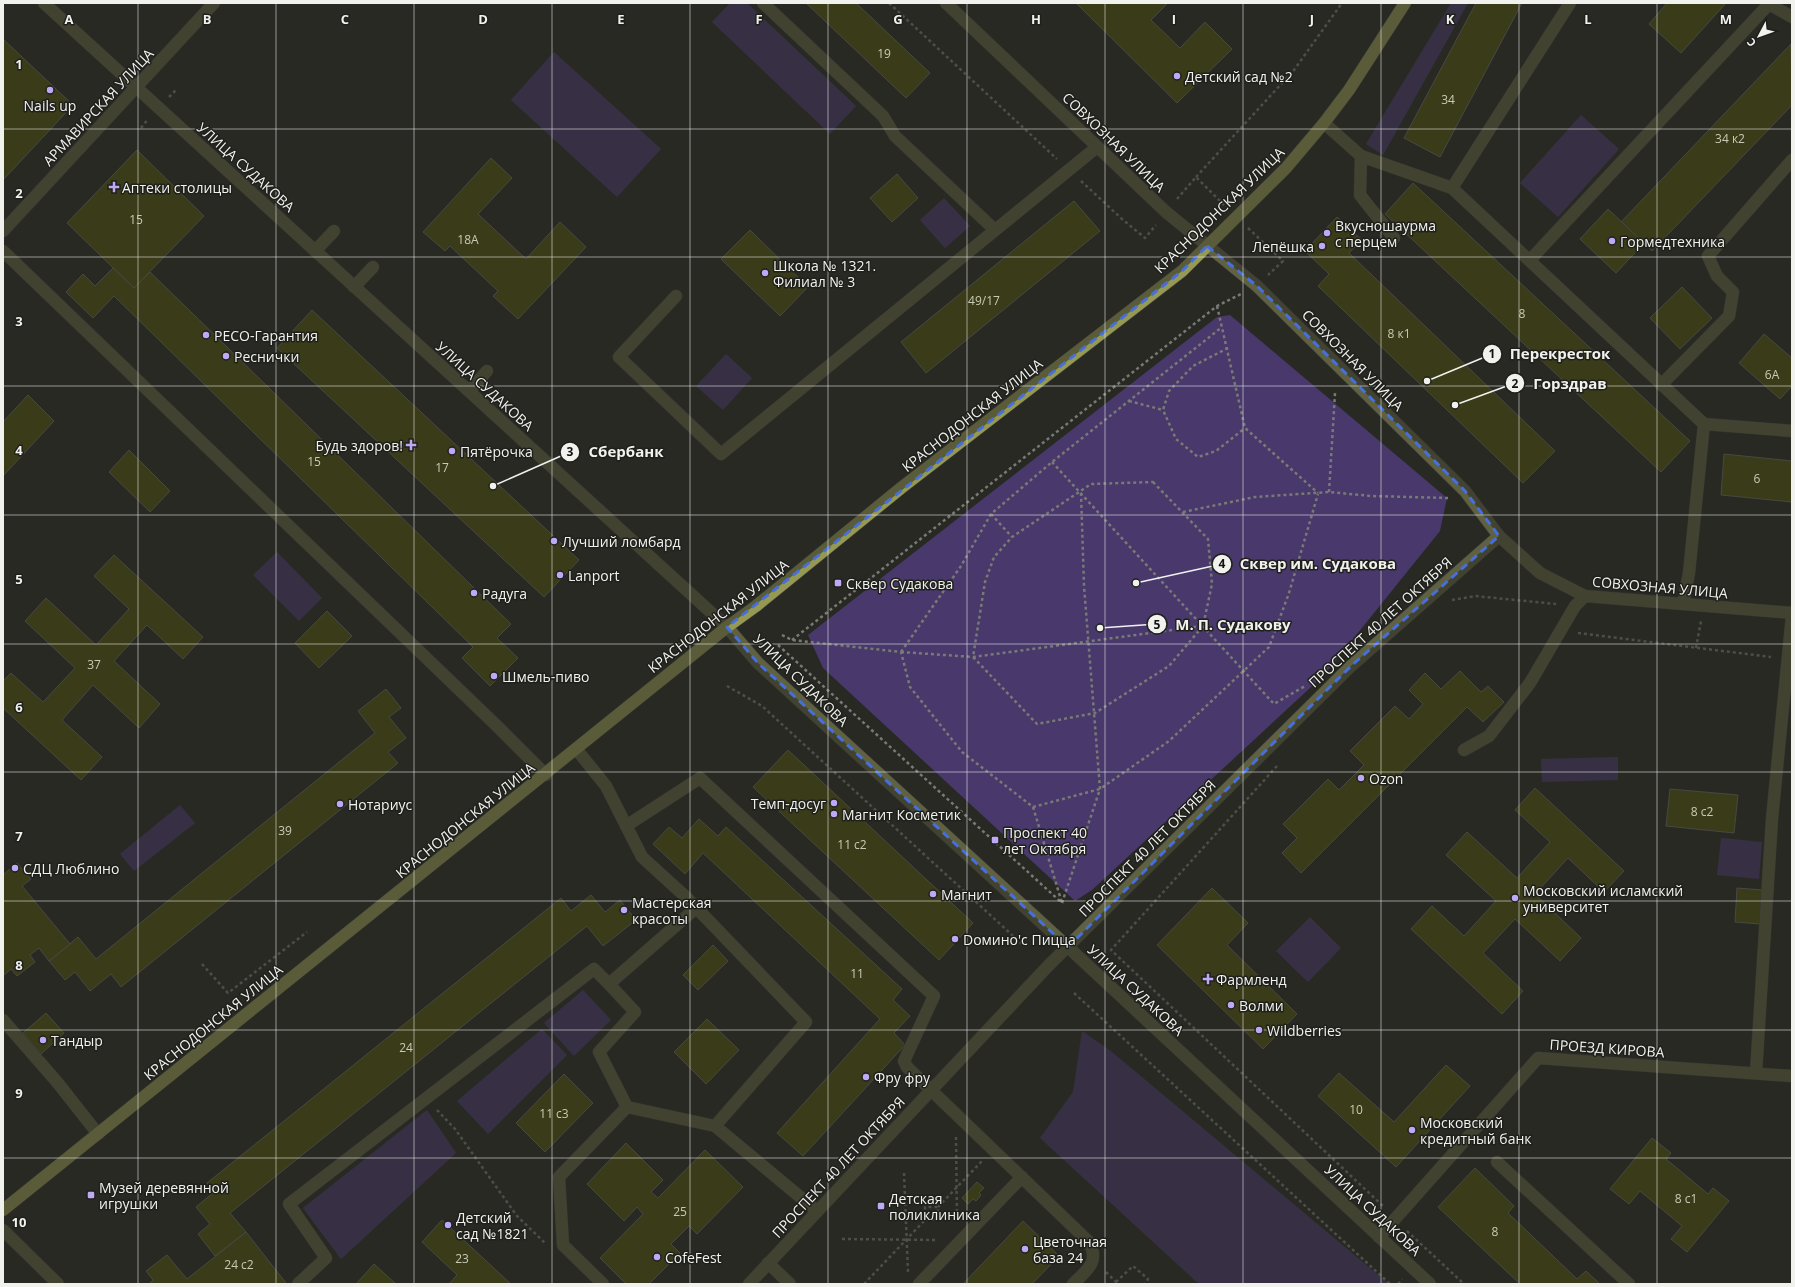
<svg xmlns="http://www.w3.org/2000/svg" width="1795" height="1287" font-family="'Open Sans',sans-serif">
  <style>
    .green { fill: #48386c }
    .building { fill: #4f5009; stroke: #6c6d67 }
    .lines { fill: none; stroke-linecap: round; stroke-linejoin: round }
    .minor-casing { stroke: #454540; stroke-width: 13 }
    .major-casing { stroke: #454540; stroke-width: 13 }
    .path { stroke: #797a75; stroke-width: 2.5; stroke-dasharray: 3 3; stroke-linecap: butt }
    .minor { stroke: #5f6141; stroke-width: 12 }
    .major { stroke: #959953; stroke-width: 12 }
    .marked { fill: none; stroke: #476fdc; stroke-width: 3; stroke-dasharray: 8 5; stroke-linejoin: round }
    .grid { fill: none; stroke: #f1f2ee; stroke-width: 1; stroke-opacity: 0.55 }
    .poi-dot { fill: #bda9f5; stroke: #1f201b; stroke-width: 1.5 }
    .labels { text-anchor: middle; dominant-baseline: central; stroke-width: 3; stroke-linejoin: round; paint-order: stroke }
    .number-label { font-size: 12px; fill: #c8cab5 }
    .poi-label { font-size: 14px; fill: #f1f2ee; stroke: #1f201b; text-anchor: start }
    .street-label { font-size: 14px; fill: #f1f2ee; stroke: #1f201b }
    .grid-label { font-size: 13px; text-anchor: middle; font-weight: bold; fill: #f1f2ee; stroke: #1f201b; stroke-width: 3; stroke-linejoin: round; paint-order: stroke }
    .leader { fill: none; stroke: #f1f2ee; stroke-width: 1.5 }
    .callout-dot { fill: #f1f2ee; stroke: #1f201b; stroke-width: 1.5 }
    .mark-label { font-size: 12px; text-anchor: middle; font-weight: bold; fill: #111 }
    .callout-label { font-size: 15px; text-anchor: middle; font-weight: bold; fill: #f1f2ee; stroke: #1f201b; stroke-width: 3; stroke-linejoin: round; paint-order: stroke }
  </style>
  <rect width="100%" height="100%" fill="#292924"/>
  <g class="green">
    <path d="M730,3H747L856,106L830,134L712,22Z"/>
    <path d="M1451,3H1468L1383,155L1366,144Z"/>
    <path d="M554,52L661,149L617,197L511,100Z"/>
    <path d="M1581,115L1619,149L1558,217L1520,183Z"/>
    <path d="M944,198L970,226L945,248L920,220Z"/>
    <path d="M1230,315L1447,498L1440,531L1324,675L1092,890L1075,901L823,668L808,635L1217,317Z"/>
    <path d="M726,354L752,378L723,410L696,386Z"/>
    <path d="M277,552L322,598L299,621L253,575Z"/>
    <path d="M1618,757V780L1542,782L1541,759Z"/>
    <path d="M180,805L195,823L134,871L120,854Z"/>
    <path d="M1721,838L1762,842L1759,879L1717,875Z"/>
    <path d="M1310,917L1341,948L1308,982L1276,951Z"/>
    <path d="M583,990L611,1020L574,1056L544,1023Z"/>
    <path d="M542,1029L567,1055L488,1134L457,1101Z"/>
    <path d="M1082,1031L1112,1052L1389,1284H1199L1040,1138L1073,1092Z"/>
    <path d="M427,1110L456,1153L341,1259L303,1208Z"/>
  </g>
  <g class="building">
    <path d="M806,3H856L930,73L906,98Z"/>
    <path d="M1076,3H1168L1151,20L1180,48L1205,22L1232,49L1177,103Z"/>
    <path d="M1476,3H1522L1440,157L1404,138Z"/>
    <path d="M1667,3H1726L1681,53L1649,24Z"/>
    <path d="M3,39L73,105L3,180Z"/>
    <path d="M1791,44L1792,105L1652,251L1621,222Z"/>
    <path d="M137,150L204,216L134,288L67,223Z"/>
    <path d="M491,158L512,178L478,214L526,259L560,222L586,247L518,319L493,296L498,291L450,246L445,251L423,232Z"/>
    <path d="M897,174L918,198L892,222L870,198Z"/>
    <path d="M1413,183L1690,441L1661,472L1385,214Z"/>
    <path d="M1074,201L1100,231L926,373L901,342Z"/>
    <path d="M1608,209L1644,243L1616,273L1580,239Z"/>
    <path d="M1337,217L1362,240L1349,253L1555,451L1523,483L1318,286L1329,274L1305,251Z"/>
    <path d="M750,230L808,287L780,316L721,259Z"/>
    <path d="M113,268L134,288L150,272L511,624L497,638L518,658L490,686L462,658L473,647L114,296L93,318L66,292L83,274L95,286Z"/>
    <path d="M1682,287L1712,318L1680,349L1650,318Z"/>
    <path d="M312,310L579,560L544,597L277,348Z"/>
    <path d="M1764,334L1792,358V386L1780,399L1739,363Z"/>
    <path d="M28,395L54,421L3,476V422Z"/>
    <path d="M129,450L170,491L150,512L109,472Z"/>
    <path d="M1724,454L1792,461V502L1721,495Z"/>
    <path d="M114,555L203,637L183,659L147,625L114,661L160,704L139,728L93,685L62,720L102,757L81,780L3,708V681L11,673L43,702L75,668L25,621L46,598L96,645L129,609L94,576Z"/>
    <path d="M327,611L352,636L319,668L295,643Z"/>
    <path d="M1460,671L1481,692L1488,686L1504,702L1483,722L1467,707L1301,873L1282,853L1297,838L1283,824L1328,779L1339,790L1364,765L1350,751L1395,706L1409,719L1423,704L1409,690L1425,673L1441,689Z"/>
    <path d="M386,689L401,708L389,717L406,738L388,752L398,763L121,987L111,974L90,991L75,972L65,980L49,961L78,937L96,959L375,733L358,711Z"/>
    <path d="M788,750L973,923L939,960L753,787Z"/>
    <path d="M1535,788L1624,871L1604,892L1568,858L1535,894L1581,938L1560,961L1515,919L1483,953L1523,991L1502,1014L1411,929L1432,906L1464,936L1496,901L1446,855L1467,832L1517,878L1550,842L1515,810Z"/>
    <path d="M1670,789L1738,795L1734,833L1666,826Z"/>
    <path d="M699,819L718,836L726,827L902,989L893,1000L910,1016L894,1033L905,1045L803,1156L777,1133L880,1019L703,853L685,874L653,844L669,827L682,838Z"/>
    <path d="M17,863L31,879L22,886L70,944L49,961L39,948L30,955L35,962L17,976L11,969L3,976V875Z"/>
    <path d="M1212,888L1248,923L1227,945L1297,1014L1263,1049L1157,945Z"/>
    <path d="M1737,888L1763,890L1760,924L1735,922Z"/>
    <path d="M591,895L605,912L620,900L636,920L603,946L587,926L230,1213L246,1232L215,1256L198,1234L210,1224L196,1207L214,1192L207,1183L561,898L571,911Z"/>
    <path d="M713,945L728,961L698,990L683,975Z"/>
    <path d="M46,1013L64,1033L41,1054L23,1033Z"/>
    <path d="M707,1019L739,1050L706,1084L674,1052Z"/>
    <path d="M1446,1065L1470,1086L1396,1167L1318,1096L1339,1073L1394,1122Z"/>
    <path d="M564,1074L593,1103L545,1152L516,1123Z"/>
    <path d="M1652,1138L1671,1153L1666,1159L1708,1194L1713,1188L1729,1201L1687,1252L1671,1239L1682,1226L1640,1191L1629,1204L1610,1189Z"/>
    <path d="M626,1143L663,1180L651,1192L658,1198L705,1150L743,1187L697,1234L689,1226L671,1244L680,1253L649,1284H626L600,1258L643,1214L637,1207L624,1221L587,1184Z"/>
    <path d="M1475,1168L1514,1206L1508,1213L1577,1279L1586,1271L1600,1284H1520L1438,1207Z"/>
    <path d="M977,1182L984,1188L979,1193L981,1195L976,1201L973,1199L968,1204L962,1198Z"/>
    <path d="M442,1220L511,1284H449L457,1275L422,1242Z"/>
    <path d="M1023,1221L1059,1256L1032,1284H963Z"/>
    <path d="M246,1232L286,1283L285,1284H149L153,1280L146,1271L167,1255L187,1279Z"/>
    <path d="M374,1264L396,1284H356Z"/>
  </g>
  <g class="lines">
    <defs>
      <g id="minor">
        <path d="M44,3L727,627L758,663L1068,947L1430,1284"/>
        <path d="M763,3L883,116L895,136L995,230"/>
        <path d="M946,3L1166,212L1257,286L1465,491L1499,536L1540,573L1585,596L1792,613"/>
        <path d="M1324,123L1361,156L1360,195L1394,238"/>
        <path d="M1361,156L1452,188L1704,424L1689,573L1683,604"/>
        <path d="M1452,188L1570,3"/>
        <path d="M3,231L214,3"/>
        <path d="M3,251L497,726L546,775"/>
        <path d="M315,251L334,231"/>
        <path d="M1530,260L1769,4L1792,17"/>
        <path d="M354,287L373,267"/>
        <path d="M676,296L619,357L721,454L1097,147"/>
        <path d="M1661,385L1729,316L1733,292L1717,276L1708,256L1792,160"/>
        <path d="M469,391L487,371"/>
        <path d="M1704,424L1792,431"/>
        <path d="M577,750L606,786L642,857L687,898L806,1022L715,1126L817,1211"/>
        <path d="M1464,750L1489,736L1530,683L1575,606L1585,596"/>
        <path d="M626,826L700,778L934,996L904,1061L907,1067L1089,1242C1100,1262 1087,1270 1073,1284"/>
        <path d="M3,1020L57,1082L98,1134"/>
        <path d="M1756,1073L1772,819L1792,615"/>
        <path d="M627,1107L599,1052L635,1012L609,984L696,908"/>
        <path d="M1497,1162L1629,1284"/>
        <path d="M3,1230L58,1284"/>
        <path d="M1379,1237L1538,1058L1792,1076"/>
        <path d="M768,1263L790,1284"/>
        <path d="M298,1284L326,1258L289,1204L594,969L609,984"/>
        <path d="M603,1284L563,1245L559,1177L627,1107L715,1126"/>
        <path d="M749,1284L1048,966L1351,666L1499,536"/>
        <path d="M919,1284L1022,1177"/>
      </g>
      <path id="major" d="M3,1210L727,627L756,606L901,488L1182,271L1286,168L1324,123L1349,90L1405,3"/>
    </defs>
    <use href="#minor" class="minor-casing"/>
    <use href="#major" class="major-casing"/>
    <g class="path">
      <path d="M889,3L1057,159"/>
      <path d="M169,97L177,89"/>
      <path d="M141,128L148,119"/>
      <path d="M1196,177L1294,70L1342,3"/>
      <path d="M1081,181L1122,219L1145,238L1156,225"/>
      <path d="M1177,199L1196,177L1224,205"/>
      <path d="M1248,228L1283,261L1268,275"/>
      <path d="M1217,306L1245,428L1318,493"/>
      <path d="M1228,348L1193,366L1169,391L1163,410L1176,439L1198,457L1216,451L1245,428"/>
      <path d="M1129,401L1163,410"/>
      <path d="M1052,462L1274,704L1305,686"/>
      <path d="M1153,482L1208,539L1212,584L1203,626L1169,666L1095,713L1037,724L973,657L985,582L994,557L1012,537L1091,484Z"/>
      <path d="M1329,492L1335,393"/>
      <path d="M1183,512L1255,497L1329,492L1371,496L1448,498"/>
      <path d="M991,514L1012,537"/>
      <path d="M1452,600L1475,596L1556,604"/>
      <path d="M1578,633L1771,657"/>
      <path d="M782,635L792,640L901,652L910,687L962,752L1033,807L1100,789L1169,741L1269,647L1289,593L1318,494"/>
      <path d="M792,640L1217,306L1241,294"/>
      <path d="M778,645L1062,903"/>
      <path d="M1696,648L1701,621"/>
      <path d="M901,652L961,566L991,514L1052,462L1222,327"/>
      <path d="M901,652L973,657L1202,626"/>
      <path d="M727,686L762,706L1023,945"/>
      <path d="M1277,766L1111,950L1384,1207"/>
      <path d="M1033,807L1062,903"/>
      <path d="M1062,903L1100,789L1084,586L1081,493"/>
      <path d="M202,964L228,993L307,932"/>
      <path d="M1074,993L1390,1284"/>
      <path d="M437,1110L455,1129L517,1216L546,1244"/>
      <path d="M956,1137L957,1220"/>
      <path d="M904,1173L908,1272"/>
      <path d="M938,1207L982,1161"/>
      <path d="M1407,1231L1464,1284"/>
      <path d="M842,1239L938,1240"/>
      <path d="M1106,1272L1118,1284"/>
      <path d="M1116,1282L1133,1266L1148,1279L1145,1284"/>
      <path d="M864,1284L925,1220L938,1219V1207H925V1220"/>
      <path d="M1398,1284L1402,1279"/>
    </g>
    <use href="#minor" class="minor"/>
    <use href="#major" class="major"/>
  </g>
  <path d="M0 0H1795V1287H0ZM1207,246L1257,286L1465,491L1499,536L1351,666L1068,947L758,663L727,627L1182,271Z" fill="#292924" fill-opacity=".55" fill-rule="evenodd"/>
  <path class="marked" d="M1207,246L1257,286L1465,491L1499,536L1351,666L1068,947L758,663L727,627L1182,271Z"/>
  <path class="grid" d="M138,3V1284M276,3V1284M414,3V1284M552,3V1284M690,3V1284M828,3V1284M967,3V1284M1105,3V1284M1243,3V1284M1381,3V1284M1519,3V1284M1657,3V1284M3,129H1792M3,257H1792M3,386H1792M3,515H1792M3,644H1792M3,772H1792M3,901H1792M3,1030H1792M3,1158H1792"/>
  <g class="poi-dot">
    <circle cx="1177" cy="76" r="4"/>
    <circle cx="50" cy="90" r="4"/>
    <path d="M112 181h4v4h4v4h-4v4h-4v-4h-4v-4h4z"/>
    <circle cx="1327" cy="233" r="4"/>
    <circle cx="1612" cy="241" r="4"/>
    <circle cx="1322" cy="246" r="4"/>
    <circle cx="765" cy="273" r="4"/>
    <circle cx="206" cy="335" r="4"/>
    <circle cx="226" cy="356" r="4"/>
    <path d="M409 439h4v4h4v4h-4v4h-4v-4h-4v-4h4z"/>
    <circle cx="452" cy="451" r="4"/>
    <circle cx="554" cy="541" r="4"/>
    <circle cx="560" cy="575" r="4"/>
    <rect x="834" y="579" width="8" height="8" rx="2"/>
    <circle cx="474" cy="593" r="4"/>
    <circle cx="494" cy="676" r="4"/>
    <circle cx="1361" cy="778" r="4"/>
    <circle cx="834" cy="803" r="4"/>
    <circle cx="340" cy="804" r="4"/>
    <circle cx="834" cy="814" r="4"/>
    <rect x="991" y="836" width="8" height="8" rx="2"/>
    <circle cx="15" cy="868" r="4"/>
    <circle cx="933" cy="894" r="4"/>
    <circle cx="1515" cy="898" r="4"/>
    <circle cx="624" cy="910" r="4"/>
    <circle cx="955" cy="939" r="4"/>
    <path d="M1206 973h4v4h4v4h-4v4h-4v-4h-4v-4h4z"/>
    <circle cx="1231" cy="1005" r="4"/>
    <circle cx="1259" cy="1030" r="4"/>
    <circle cx="43" cy="1040" r="4"/>
    <circle cx="866" cy="1077" r="4"/>
    <circle cx="1412" cy="1130" r="4"/>
    <rect x="87" y="1191" width="8" height="8" rx="2"/>
    <rect x="877" y="1202" width="8" height="8" rx="2"/>
    <circle cx="448" cy="1225" r="4"/>
    <circle cx="1025" cy="1249" r="4"/>
    <circle cx="657" cy="1257" r="4"/>
  </g>
  <g class="labels">
    <g class="number-label">
      <text x="884" y="53">19</text>
      <text x="1448" y="99">34</text>
      <text x="1730" y="138">34 к2</text>
      <text x="136" y="219">15</text>
      <text x="468" y="239">18А</text>
      <text x="984" y="300">49/17</text>
      <text x="1522" y="313">8</text>
      <text x="1399" y="333">8 к1</text>
      <text x="1772" y="374">6А</text>
      <text x="314" y="461">15</text>
      <text x="442" y="467">17</text>
      <text x="1757" y="478">6</text>
      <text x="94" y="664">37</text>
      <text x="1702" y="811">8 с2</text>
      <text x="285" y="830">39</text>
      <text x="852" y="844">11 с2</text>
      <text x="857" y="973">11</text>
      <text x="406" y="1047">24</text>
      <text x="1356" y="1109">10</text>
      <text x="554" y="1113">11 с3</text>
      <text x="1686" y="1198">8 с1</text>
      <text x="680" y="1211">25</text>
      <text x="1495" y="1231">8</text>
      <text x="462" y="1258">23</text>
      <text x="239" y="1264">24 с2</text>
    </g>
    <g class="poi-label">
      <text x="1185" y="76">Детский сад №2</text>
      <text x="50" y="105" text-anchor="middle">Nails up</text>
      <text x="122" y="187">Аптеки столицы</text>
      <text x="1335" y="225">Вкусношаурма<tspan x="1335" dy="16">с перцем</tspan></text>
      <text x="1620" y="241">Гормедтехника</text>
      <text x="1314" y="246" text-anchor="end">Лепёшка</text>
      <text x="773" y="265">Школа № 1321.<tspan x="773" dy="16">Филиал № 3</tspan></text>
      <text x="214" y="335">РЕСО-Гарантия</text>
      <text x="234" y="356">Реснички</text>
      <text x="403" y="445" text-anchor="end">Будь здоров!</text>
      <text x="460" y="451">Пятёрочка</text>
      <text x="562" y="541">Лучший ломбард</text>
      <text x="568" y="575">Lanport</text>
      <text x="846" y="583">Сквер Судакова</text>
      <text x="482" y="593">Радуга</text>
      <text x="502" y="676">Шмель-пиво</text>
      <text x="1369" y="778">Ozon</text>
      <text x="826" y="803" text-anchor="end">Темп-досуг</text>
      <text x="348" y="804">Нотариус</text>
      <text x="842" y="814">Магнит Косметик</text>
      <text x="1003" y="832">Проспект 40<tspan x="1003" dy="16">лет Октября</tspan></text>
      <text x="23" y="868">СДЦ Люблино</text>
      <text x="1523" y="890">Московский исламский<tspan x="1523" dy="16">университет</tspan></text>
      <text x="941" y="894">Магнит</text>
      <text x="632" y="902">Мастерская<tspan x="632" dy="16">красоты</tspan></text>
      <text x="963" y="939">Dомино'с Пицца</text>
      <text x="1216" y="979">Фармленд</text>
      <text x="1239" y="1005">Волми</text>
      <text x="1267" y="1030">Wildberries</text>
      <text x="51" y="1040">Тандыр</text>
      <text x="874" y="1077">Фру фру</text>
      <text x="1420" y="1122">Московский<tspan x="1420" dy="16">кредитный банк</tspan></text>
      <text x="99" y="1187">Музей деревянной<tspan x="99" dy="16">игрушки</tspan></text>
      <text x="889" y="1198">Детская<tspan x="889" dy="16">поликлиника</tspan></text>
      <text x="456" y="1217">Детский<tspan x="456" dy="16">сад №1821</tspan></text>
      <text x="1033" y="1241">Цветочная<tspan x="1033" dy="16">база 24</tspan></text>
      <text x="665" y="1257">CofeFest</text>
    </g>
    <g class="street-label">
      <text transform="translate(98 107) rotate(-47)">АРМАВИРСКАЯ УЛИЦА</text>
      <text transform="translate(1114 142) rotate(44)">СОВХОЗНАЯ УЛИЦА</text>
      <text transform="translate(246 167) rotate(42)">УЛИЦА СУДАКОВА</text>
      <text transform="translate(1219 210) rotate(-44)">КРАСНОДОНСКАЯ УЛИЦА</text>
      <text transform="translate(1353 360) rotate(45)">СОВХОЗНАЯ УЛИЦА</text>
      <text transform="translate(485 386) rotate(42)">УЛИЦА СУДАКОВА</text>
      <text transform="translate(972 415) rotate(-38)">КРАСНОДОНСКАЯ УЛИЦА</text>
      <text transform="translate(1660 587) rotate(5)">СОВХОЗНАЯ УЛИЦА</text>
      <text transform="translate(718 616) rotate(-38)">КРАСНОДОНСКАЯ УЛИЦА</text>
      <text transform="translate(1380 622) rotate(-42)">ПРОСПЕКТ 40 ЛЕТ ОКТЯБРЯ</text>
      <text transform="translate(801 680) rotate(44)">УЛИЦА СУДАКОВА</text>
      <text transform="translate(465 820) rotate(-39)">КРАСНОДОНСКАЯ УЛИЦА</text>
      <text transform="translate(1147 848) rotate(-45)">ПРОСПЕКТ 40 ЛЕТ ОКТЯБРЯ</text>
      <text transform="translate(1136 990) rotate(43)">УЛИЦА СУДАКОВА</text>
      <text transform="translate(213 1022) rotate(-39)">КРАСНОДОНСКАЯ УЛИЦА</text>
      <text transform="translate(1607 1048) rotate(4)">ПРОЕЗД КИРОВА</text>
      <text transform="translate(838 1167) rotate(-47)">ПРОСПЕКТ 40 ЛЕТ ОКТЯБРЯ</text>
      <text transform="translate(1373 1210) rotate(43)">УЛИЦА СУДАКОВА</text>
    </g>
  </g>
  <g class="grid-label">
    <text x="69" y="24">A</text>
    <text x="207" y="24">B</text>
    <text x="345" y="24">C</text>
    <text x="483" y="24">D</text>
    <text x="621" y="24">E</text>
    <text x="759" y="24">F</text>
    <text x="898" y="24">G</text>
    <text x="1036" y="24">H</text>
    <text x="1174" y="24">I</text>
    <text x="1312" y="24">J</text>
    <text x="1450" y="24">K</text>
    <text x="1588" y="24">L</text>
    <text x="1726" y="24">M</text>
    <text x="19" y="69">1</text>
    <text x="19" y="198">2</text>
    <text x="19" y="326">3</text>
    <text x="19" y="455">4</text>
    <text x="19" y="584">5</text>
    <text x="19" y="712">6</text>
    <text x="19" y="841">7</text>
    <text x="19" y="970">8</text>
    <text x="19" y="1098">9</text>
    <text x="19" y="1227">10</text>
  </g>
  <path class="leader" d="M1427 381L1492 354M1455 405L1515 383M493 486L570 452M1136 583L1222 564M1100 628L1157 624"/>
  <g class="callout-dot">
    <circle cx="1427" cy="381" r="4"/>
    <circle cx="1455" cy="405" r="4"/>
    <circle cx="493" cy="486" r="4"/>
    <circle cx="1136" cy="583" r="4"/>
    <circle cx="1100" cy="628" r="4"/>
    <circle cx="1492" cy="354" r="10"/>
    <circle cx="1515" cy="383" r="10"/>
    <circle cx="570" cy="452" r="10"/>
    <circle cx="1222" cy="564" r="10"/>
    <circle cx="1157" cy="624" r="10"/>
  </g>
  <g class="mark-label">
    <text x="1492" y="358">1</text>
    <text x="1515" y="388">2</text>
    <text x="570" y="456">3</text>
    <text x="1222" y="568">4</text>
    <text x="1157" y="629">5</text>
  </g>
  <g class="callout-label">
    <text x="1560" y="359">Перекресток</text>
    <text x="1570" y="389">Горздрав</text>
    <text x="626" y="457">Сбербанк</text>
    <text x="1318" y="569">Сквер им. Судакова</text>
    <text x="1233" y="630">М. П. Судакову</text>
  </g>
  <rect width="1795" height="1287" fill="none" stroke="#f1f2ee" stroke-width="8"/>
  <g transform="translate(1759 36) rotate(229)" stroke="#1f201b" stroke-width="3" paint-order="stroke">
  <path d="M0-3L7 15L0 10L-7 15Z" fill="#f1f2ee"/>
  <text y="-6" font-size="11" font-weight="bold" text-anchor="middle" fill="#f1f2ee">С</text>
  </g>
</svg>
